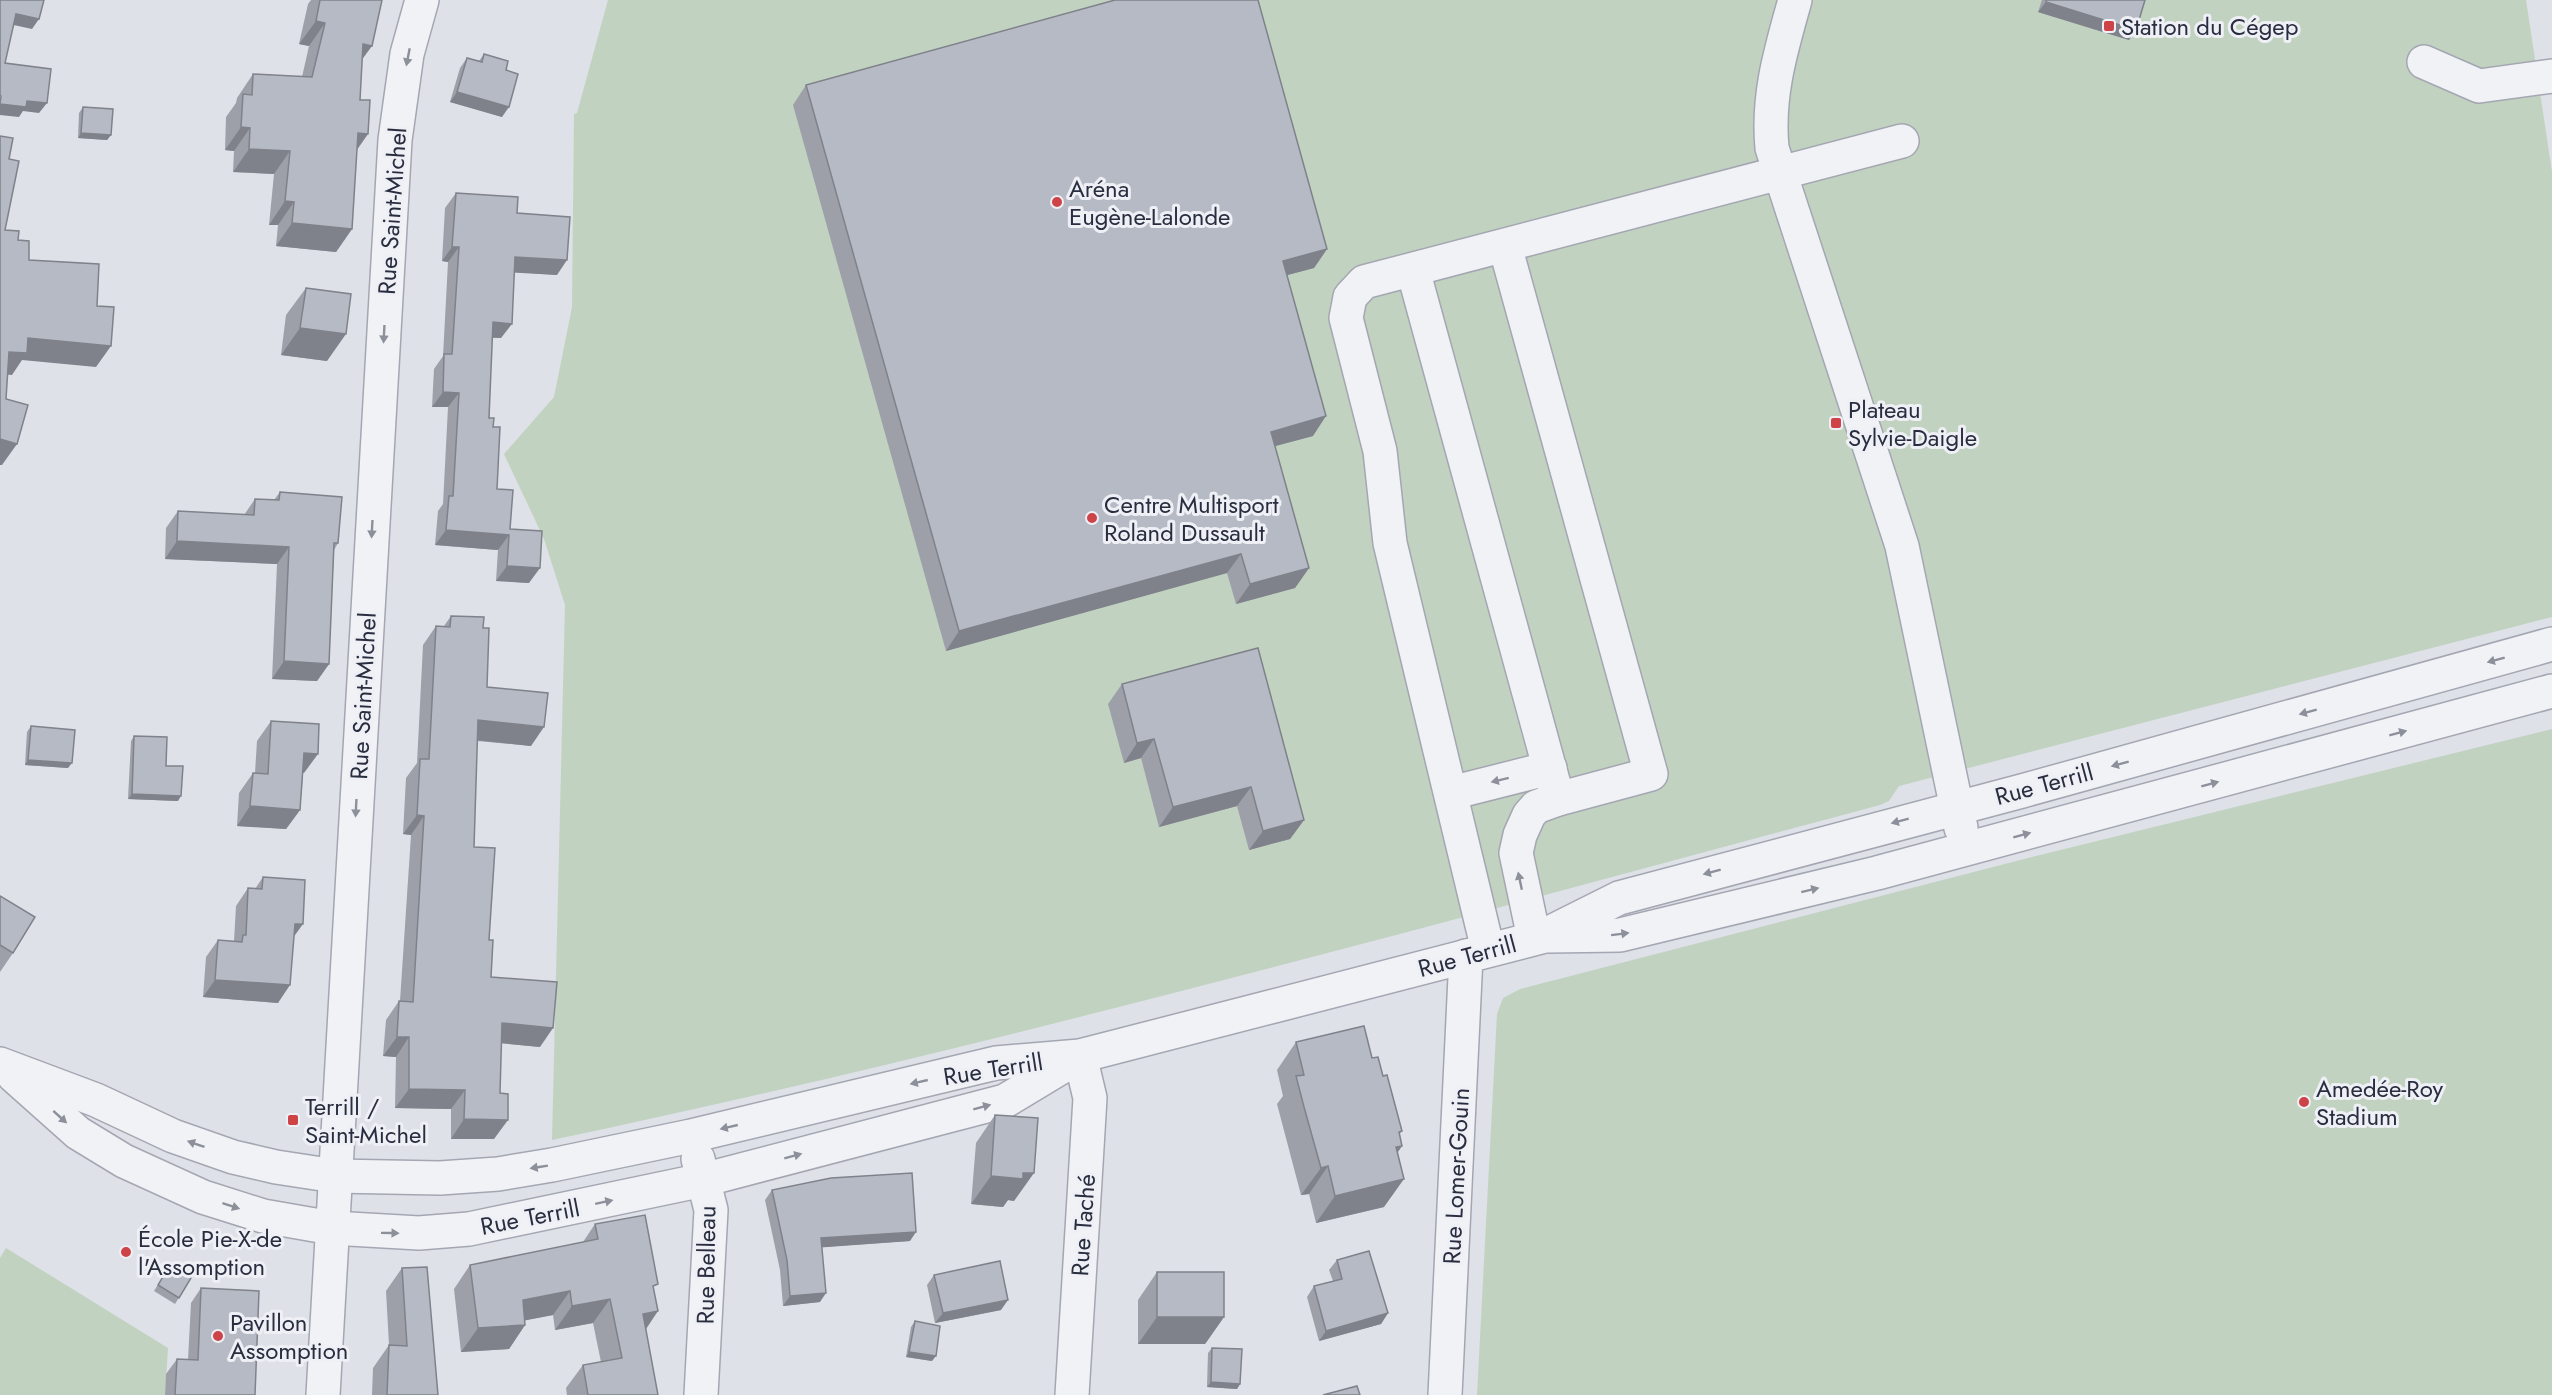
<svg xmlns="http://www.w3.org/2000/svg" width="2552" height="1395" font-family="Jost,sans-serif">
  <style>
    .green { fill: #c2d2c0 }
    .lines { fill: none; stroke-linecap: round; stroke-linejoin: round }
    .minor-casing { stroke: #a4a7b2; stroke-width: 36 }
    .minor { stroke: #f1f2f6; stroke-width: 33 }
    .wall { fill: #9da0a9 }
    .shaded-wall { fill: #7f828a }
    .building { fill: #b6bac5; stroke: #7f828a; stroke-width: 1.5 }
    .oneway { fill: #8c909a }
    .poi-dot { fill: #cd4348; stroke: #eef0f5; stroke-width: 2 }
    .labels { text-anchor: middle; dominant-baseline: central; stroke-width: 6; stroke-linejoin: round; paint-order: stroke }
    .poi-label { font-size: 24px; fill: #282d3f; stroke: #eef0f5; text-anchor: start }
    .street-label { font-size: 24px; fill: #282d3f; stroke: #eef0f5 }
  </style>
  <rect width="100%" height="100%" fill="#dee1e8"/>
  <g class="green">
    <path d="M608,0H2526L2552,172V617L1899,786L1889,801L1880,805C1439,923 999,1046 552,1140L565,605L544,539L504,454L554,397L572,307L574,114L577,113Z"/>
    <path d="M2552,729V1395H1477L1497,1014L1503,998L1520,989L2028,858Z"/>
    <path d="M6,1248L168,1348L165,1395H0V1258Z"/>
  </g>
  <g class="lines">
    <defs>
      <g id="minor">
        <path d="M1795,0C1781,50 1767,95 1772,148L1902,546L1961,828"/>
        <path d="M2424,62L2479,86L2552,76"/>
        <path d="M1413,270L1558,799L1651,774L1505,246"/>
        <path d="M1451,793L1550,768"/>
        <path d="M1548,936L1620,935L1877,873L2552,691"/>
        <path d="M1534,938L1516,853L1520,835L1529,815L1536,807L1558,799"/>
        <path d="M1488,950L1390,543L1380,451L1346,318L1350,297L1364,282L1902,141"/>
        <path d="M0,1064L96,1100L173,1136L233,1157L276,1167L335,1176L440,1178L498,1174L552,1165L691,1136L996,1063L1080,1056L1274,1006L1541,937L1619,898L2022,791L2552,644"/>
        <path d="M14,1076L78,1133L124,1161L203,1197L263,1216L332,1228L419,1233L469,1229L703,1180L1005,1101L1073,1060"/>
        <path d="M698,1159L711,1210L701,1395"/>
        <path d="M323,1395L395,140L407,54L422,0"/>
        <path d="M1072,1395L1090,1098L1080,1056"/>
        <path d="M1445,1395L1466,956"/>
      </g>
    </defs>
    <use href="#minor" class="minor-casing"/>
    <use href="#minor" class="minor"/>
  </g>
  <g class="wall">
    <path d="M311,0H382L362,60L352,229L336,252L276,246L278,225H269L274,174L233,172L234,151L225,150L226,117L236,103L237,98L253,74L302,77L309,46L299,44L308,4Z"/>
    <path d="M2042,0H2145L2136,30L2129,40L2038,12Z"/>
    <path d="M484,54L506,70L502,117L450,102L460,68L467,58L479,61Z"/>
    <path d="M806,85L1327,249L1314,268L1287,275L1313,436L1275,446L1309,568L1295,588L1236,604L1227,573L946,651L793,105Z"/>
    <path d="M83,107L111,135L107,140L78,138L79,113Z"/>
    <path d="M456,193L517,213L557,275L515,272L501,338H492L489,418L493,427L497,489L510,529L529,583L496,581L498,550L435,545L438,511L443,504L448,407H432L434,369L443,356L448,262L442,261L445,208Z"/>
    <path d="M306,288L327,361L281,355L286,315Z"/>
    <path d="M280,492L338,543L334,550L329,664L317,681L272,679L277,564L165,559L166,528L178,511L244,515L255,499L274,500Z"/>
    <path d="M451,616L483,628L487,687L531,746L477,741L474,847L489,940L491,977L540,1047L501,1043L494,1139H451V1109L395,1108L396,1057L383,1056L386,1020L399,1001H400L411,835L403,834L406,778L417,763L423,645L436,626H444Z"/>
    <path d="M1122,684L1304,820L1290,839L1249,850L1237,806L1159,827L1141,758L1124,763L1108,704Z"/>
    <path d="M271,721L304,773H303L300,810L286,829L237,826L239,793L253,773H255L257,741Z"/>
    <path d="M31,726L68,768L25,765L27,732Z"/>
    <path d="M134,736L166,766L178,801L128,799L131,741Z"/>
    <path d="M263,877L294,937L278,1003L203,997L206,957L218,940L234,941L236,906L248,888L255,889Z"/>
    <path d="M0,896L13,953L0,972Z"/>
    <path d="M1296,1042L1372,1058L1383,1076L1402,1131L1399,1135L1402,1146L1397,1153L1384,1207L1316,1223L1309,1194L1301,1195L1277,1104L1283,1096L1277,1070Z"/>
    <path d="M995,1115L1014,1201L1008,1200L1003,1207L971,1204L976,1143Z"/>
    <path d="M772,1190L910,1241L822,1247L820,1302L783,1306L780,1270L765,1200Z"/>
    <path d="M595,1224L654,1291L646,1329L658,1395H567L566,1388L583,1365L601,1362L593,1323L555,1330L553,1315L525,1320V1325L509,1349L461,1352L454,1289L470,1265L583,1242Z"/>
    <path d="M1337,1260L1388,1313L1381,1324L1319,1341L1307,1297L1314,1286L1333,1281L1329,1270Z"/>
    <path d="M170,1265L191,1278L175,1304L154,1291Z"/>
    <path d="M402,1268L438,1395H372L373,1368L389,1345L386,1291Z"/>
    <path d="M1157,1272L1224,1317L1205,1344H1138V1300Z"/>
    <path d="M934,1275L1001,1310L935,1323L927,1285Z"/>
    <path d="M201,1288L255,1395H165L166,1374L177,1359L188,1360L191,1303Z"/>
    <path d="M915,1321L932,1361L906,1357L911,1327Z"/>
    <path d="M1212,1348L1240,1384L1237,1389L1207,1387L1208,1353Z"/>
  </g>
  <g class="shaded-wall">
    <path d="M2046,2L2136,30L2129,40L2038,12Z"/>
    <path d="M16,14L39,19L32,29L9,24Z"/>
    <path d="M316,21L325,23L309,46L299,44Z"/>
    <path d="M363,44L372,46L355,69Z"/>
    <path d="M457,92L509,107L502,117L450,102Z"/>
    <path d="M27,101L47,103L39,113L23,111L19,117L0,115V104Z"/>
    <path d="M241,127L250,128L234,151L225,150Z"/>
    <path d="M81,133L111,135L107,140L78,138Z"/>
    <path d="M358,133L368,134L352,157Z"/>
    <path d="M249,149L290,151L274,174L233,172Z"/>
    <path d="M285,201L294,202L278,225H269Z"/>
    <path d="M292,223L352,229L336,252L276,246Z"/>
    <path d="M452,247H459L448,262L442,261Z"/>
    <path d="M1327,249L1314,268L1269,280L1283,261Z"/>
    <path d="M515,257L567,260L557,275L505,272Z"/>
    <path d="M493,322L512,324L501,338L483,337Z"/>
    <path d="M300,328L346,334L327,361L281,355Z"/>
    <path d="M28,338L111,346L96,367L22,360L12,375L0,374L9,352Z"/>
    <path d="M443,392L459,393L448,407H432Z"/>
    <path d="M1326,416L1313,436L1257,451L1271,432Z"/>
    <path d="M0,439L17,444L2,465H0Z"/>
    <path d="M446,530L509,535L498,550L435,545Z"/>
    <path d="M177,541L289,547L277,564L165,559Z"/>
    <path d="M1241,554L1227,573L946,651L959,631Z"/>
    <path d="M507,566L540,568L529,583L496,581Z"/>
    <path d="M1309,568L1295,588L1236,604L1250,584Z"/>
    <path d="M284,661L329,664L317,681L272,679Z"/>
    <path d="M478,720L544,727L531,746L465,739Z"/>
    <path d="M1154,739L1141,758L1124,763L1137,743Z"/>
    <path d="M304,753L318,754L304,773H290Z"/>
    <path d="M28,760L72,763L68,768L25,765Z"/>
    <path d="M1251,787L1237,806L1159,827L1173,807Z"/>
    <path d="M132,794L181,796L178,801L128,799Z"/>
    <path d="M250,806L300,810L286,829L237,826Z"/>
    <path d="M417,815L424,816L411,835L403,834Z"/>
    <path d="M1304,820L1290,839L1249,850L1263,831Z"/>
    <path d="M295,924H303L290,942Z"/>
    <path d="M215,980L290,985L278,1003L203,997Z"/>
    <path d="M502,1023L553,1028L540,1047L488,1042Z"/>
    <path d="M397,1037H409L396,1057L383,1056Z"/>
    <path d="M409,1089L465,1090L451,1109L395,1108Z"/>
    <path d="M464,1119L508,1120L494,1139H451Z"/>
    <path d="M1402,1146L1383,1173L1396,1147Z"/>
    <path d="M1328,1166L1309,1194L1301,1195L1321,1168Z"/>
    <path d="M1023,1173H1034L1014,1201L1008,1200L1003,1207L971,1204L991,1176Z"/>
    <path d="M1404,1179L1384,1207L1316,1223L1335,1196Z"/>
    <path d="M916,1232L910,1241L814,1248L821,1238Z"/>
    <path d="M570,1291L553,1315L507,1324L523,1300Z"/>
    <path d="M826,1293L820,1302L783,1306L790,1296Z"/>
    <path d="M610,1299L593,1323L555,1330L572,1306Z"/>
    <path d="M1008,1300L1001,1310L935,1323L943,1313Z"/>
    <path d="M658,1311L642,1335L643,1314Z"/>
    <path d="M1388,1313L1381,1324L1319,1341L1326,1331Z"/>
    <path d="M1157,1317H1224L1205,1344H1138Z"/>
    <path d="M525,1325L509,1349L461,1352L478,1328Z"/>
    <path d="M909,1352L936,1356L932,1361L906,1357Z"/>
    <path d="M1211,1382L1240,1384L1237,1389L1207,1387Z"/>
  </g>
  <g class="building">
    <path d="M0,0H44L39,19L16,14L5,63L51,69L47,103L27,101L26,107L0,104L1,96L0,95Z"/>
    <path d="M320,0H382L372,46L363,44L360,100H370L368,134L358,133L352,229L292,223L294,202L285,201L290,151L249,149L250,128L241,127L243,94L252,95L253,74L312,77L325,23L316,21Z"/>
    <path d="M1115,0H1258L1327,249L1283,261L1326,416L1271,432L1309,568L1250,584L1241,554L959,631L806,85Z"/>
    <path d="M2046,0H2145L2136,30L2046,2Z"/>
    <path d="M484,54L508,61L506,70L518,74L509,107L457,92L467,58L482,62Z"/>
    <path d="M83,107L113,109L111,135L81,133Z"/>
    <path d="M0,136L13,138L9,159L19,161L5,230L19,231L18,240L29,241V260L99,264L97,306L114,307L111,346L28,338L27,353L9,352L6,399L28,405L17,444L0,439Z"/>
    <path d="M456,193L518,197L517,213L570,217L567,260L515,257L512,324L493,322L489,418H494L493,427H500L497,489L513,490L510,529L542,531L540,568L507,566L509,535L446,530L449,496H453L459,393L443,392L444,354H452L459,247H452Z"/>
    <path d="M306,288L351,294L346,334L300,328Z"/>
    <path d="M280,492L342,497L338,543H334L329,664L284,661L289,547L177,541L178,511L254,515L255,499L279,500Z"/>
    <path d="M451,616L484,617L483,628H489L487,687L548,693L544,727L478,720L474,847L495,848L489,940H493L491,977L557,982L553,1028L502,1023L500,1093L508,1094V1120L464,1119L465,1090L409,1089V1037H397L399,1001L413,1002L424,816L417,815L420,759H429L436,626L450,627Z"/>
    <path d="M1258,648L1304,820L1263,831L1251,787L1173,807L1154,739L1137,743L1122,684Z"/>
    <path d="M271,721L319,724L318,754L304,753L300,810L250,806L253,773L268,774Z"/>
    <path d="M31,726L75,730L72,763L28,760Z"/>
    <path d="M134,736L167,737L166,766H183L181,796L132,794Z"/>
    <path d="M263,877L305,880L303,924H295L290,985L215,980L218,940L242,942L243,935H246L248,888L262,889Z"/>
    <path d="M0,896L35,917L13,953L0,945Z"/>
    <path d="M1364,1026L1372,1058L1378,1057L1383,1076L1387,1075L1402,1131L1399,1132L1402,1146L1396,1147L1404,1179L1335,1196L1328,1166L1321,1168L1304,1107L1296,1076L1304,1075L1296,1042Z"/>
    <path d="M995,1115L1038,1118L1034,1173H1023V1179L991,1176Z"/>
    <path d="M912,1173L916,1232L821,1238L826,1293L790,1296L787,1260L772,1190L831,1178Z"/>
    <path d="M645,1215L658,1284L653,1286L658,1311L643,1314L658,1395H588L583,1365L622,1358L610,1299L572,1306L570,1291L523,1300L525,1325L478,1328L470,1265L598,1239L595,1224Z"/>
    <path d="M1369,1251L1388,1313L1326,1331L1314,1286L1342,1279L1337,1260Z"/>
    <path d="M1000,1261L1008,1300L943,1313L934,1275Z"/>
    <path d="M170,1265L191,1278L179,1298L158,1285Z"/>
    <path d="M427,1267L438,1395H387L389,1345L407,1346L402,1268Z"/>
    <rect x="1157" y="1272" width="67" height="45"/>
    <path d="M201,1288L259,1291L255,1395H175L177,1359L198,1360Z"/>
    <path d="M915,1321L940,1326L936,1356L909,1352Z"/>
    <path d="M1212,1348L1242,1349L1240,1384L1211,1382Z"/>
    <path d="M1357,1386L1360,1395H1323Z"/>
  </g>
  <defs><path id="oneway-solid" d="M-6-.8H1V-3.2L6.5 0L1 3.2V.8H-6Z" transform="scale(1.5)"/></defs>
  <g class="oneway">
    <use href="#oneway-solid" transform="translate(408 57) rotate(101)"/>
    <use href="#oneway-solid" transform="translate(384 334) rotate(93)"/>
    <use href="#oneway-solid" transform="translate(372 529) rotate(93)"/>
    <use href="#oneway-solid" transform="translate(2496 660) rotate(165)"/>
    <use href="#oneway-solid" transform="translate(2308 712) rotate(165)"/>
    <use href="#oneway-solid" transform="translate(2398 733) rotate(-15)"/>
    <use href="#oneway-solid" transform="translate(2120 764) rotate(165)"/>
    <use href="#oneway-solid" transform="translate(1500 780) rotate(166)"/>
    <use href="#oneway-solid" transform="translate(2210 784) rotate(-15)"/>
    <use href="#oneway-solid" transform="translate(356 808) rotate(93)"/>
    <use href="#oneway-solid" transform="translate(1900 821) rotate(165)"/>
    <use href="#oneway-solid" transform="translate(2022 835) rotate(-15)"/>
    <use href="#oneway-solid" transform="translate(1712 872) rotate(165)"/>
    <use href="#oneway-solid" transform="translate(1520 881) rotate(-102)"/>
    <use href="#oneway-solid" transform="translate(1810 890) rotate(-14)"/>
    <use href="#oneway-solid" transform="translate(1620 934) rotate(-7)"/>
    <use href="#oneway-solid" transform="translate(919 1082) rotate(167)"/>
    <use href="#oneway-solid" transform="translate(982 1107) rotate(-15)"/>
    <use href="#oneway-solid" transform="translate(60 1117) rotate(42)"/>
    <use href="#oneway-solid" transform="translate(729 1127) rotate(167)"/>
    <use href="#oneway-solid" transform="translate(196 1144) rotate(-161)"/>
    <use href="#oneway-solid" transform="translate(793 1156) rotate(-15)"/>
    <use href="#oneway-solid" transform="translate(539 1167) rotate(171)"/>
    <use href="#oneway-solid" transform="translate(604 1202) rotate(-12)"/>
    <use href="#oneway-solid" transform="translate(231 1206) rotate(18)"/>
    <use href="#oneway-solid" transform="translate(390 1233) rotate(1)"/>
  </g>
  <g class="poi-dot">
    <rect x="2103" y="20" width="12" height="12" rx="3"/>
    <circle cx="1057" cy="202" r="6"/>
    <rect x="1830" y="417" width="12" height="12" rx="3"/>
    <circle cx="1092" cy="518" r="6"/>
    <circle cx="2304" cy="1102" r="6"/>
    <rect x="287" y="1114" width="12" height="12" rx="3"/>
    <circle cx="126" cy="1252" r="6"/>
    <circle cx="218" cy="1336" r="6"/>
  </g>
  <g class="labels">
    <g class="poi-label">
      <text x="2121" y="26">Station du Cégep</text>
      <text x="1069" y="188">Aréna<tspan x="1069" dy="28">Eugène-Lalonde</tspan></text>
      <text x="1848" y="409">Plateau<tspan x="1848" dy="28">Sylvie-Daigle</tspan></text>
      <text x="1104" y="504">Centre Multisport<tspan x="1104" dy="28">Roland Dussault</tspan></text>
      <text x="2316" y="1088">Amedée-Roy<tspan x="2316" dy="28">Stadium</tspan></text>
      <text x="305" y="1106">Terrill /<tspan x="305" dy="28">Saint-Michel</tspan></text>
      <text x="138" y="1238">École Pie-X-de<tspan x="138" dy="28">l'Assomption</tspan></text>
      <text x="230" y="1322">Pavillon<tspan x="230" dy="28">Assomption</tspan></text>
    </g>
    <g class="street-label">
      <text transform="translate(392 211) rotate(-86)">Rue Saint-Michel</text>
      <text transform="translate(363 696) rotate(-87)">Rue Saint-Michel</text>
      <text transform="translate(2044 784) rotate(-15)">Rue Terrill</text>
      <text transform="translate(1467 956) rotate(-15)">Rue Terrill</text>
      <text transform="translate(993 1069) rotate(-9)">Rue Terrill</text>
      <text transform="translate(1456 1176) rotate(-87)">Rue Lomer-Gouin</text>
      <text transform="translate(530 1217) rotate(-11)">Rue Terrill</text>
      <text transform="translate(1083 1225) rotate(-86)">Rue Taché</text>
      <text transform="translate(706 1265) rotate(-89)">Rue Belleau</text>
    </g>
  </g>
</svg>
